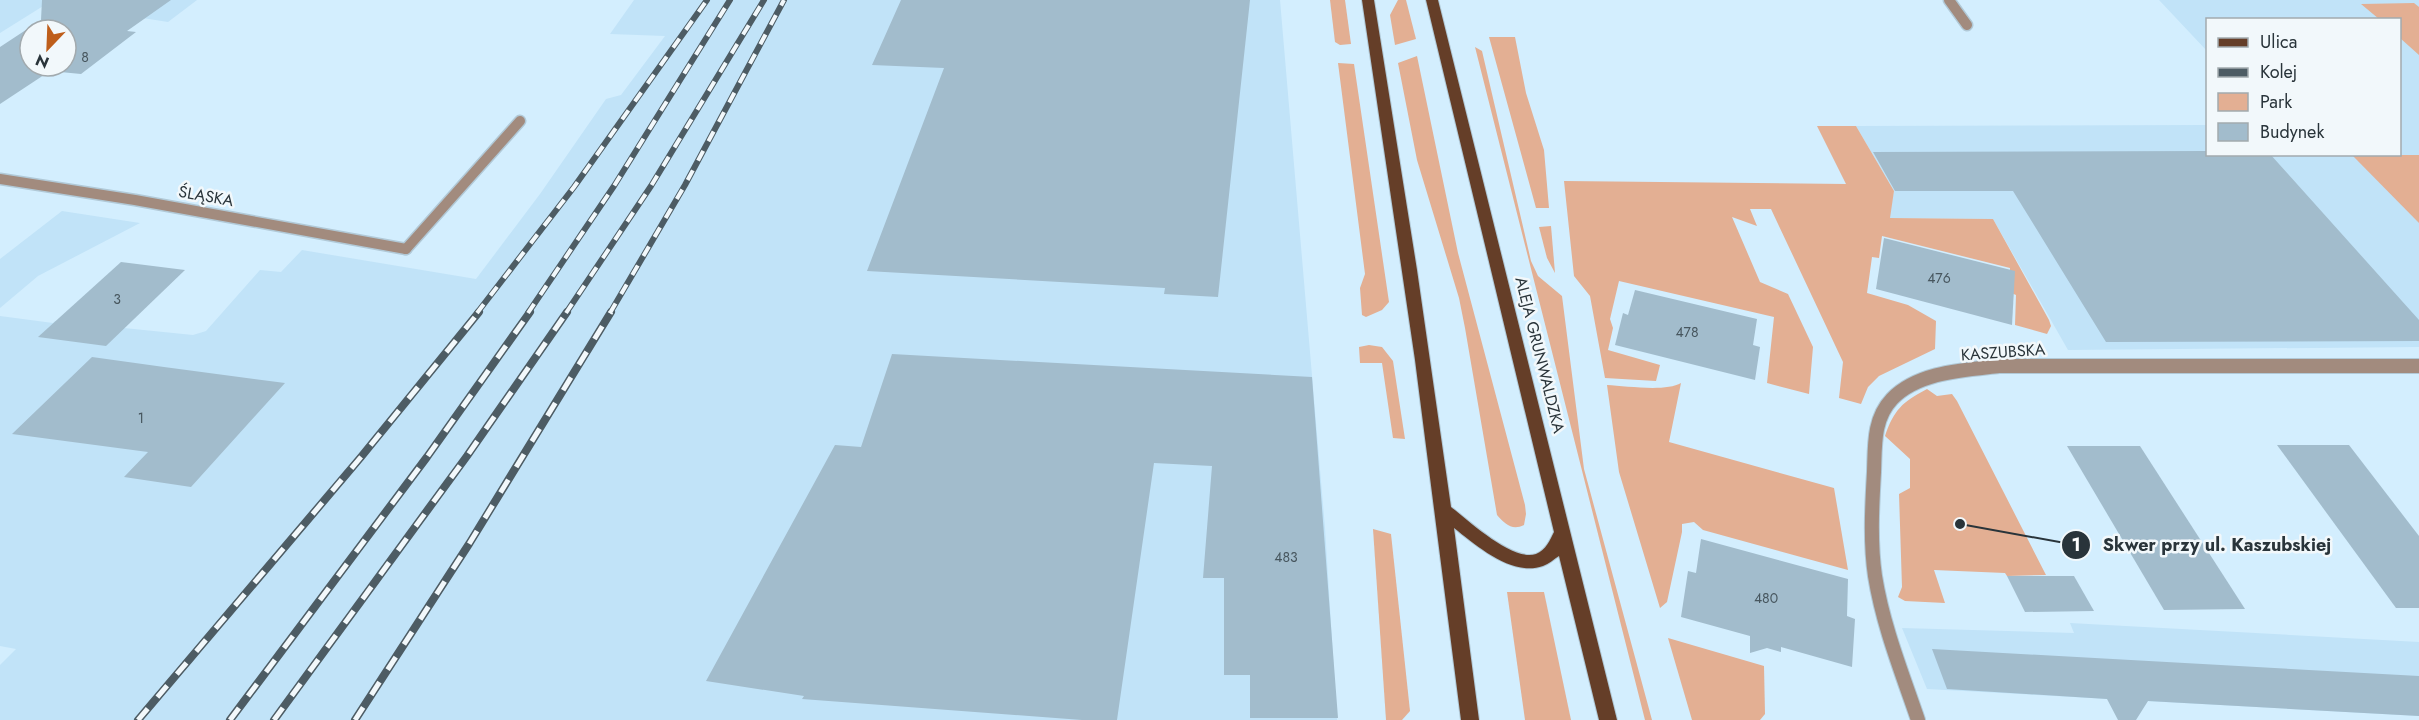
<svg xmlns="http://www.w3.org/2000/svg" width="2419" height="720" font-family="Jost,sans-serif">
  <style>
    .built { fill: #c1e3f8 }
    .green { fill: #e3af93 }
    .building { fill: #a2bccc; fill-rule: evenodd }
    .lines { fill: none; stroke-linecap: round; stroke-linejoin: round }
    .lane-casing { stroke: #b1c9d7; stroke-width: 13 }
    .street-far1-casing { stroke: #b1c9d7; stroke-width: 13 }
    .street-casing { stroke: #b1c9d7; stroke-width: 16 }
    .primary-casing { stroke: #b1c9d7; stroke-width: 2 }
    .lane { stroke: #a28b7e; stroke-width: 10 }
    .street-far1 { stroke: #a28b7e; stroke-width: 10 }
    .street { stroke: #a28b7e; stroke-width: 14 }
    .primary { fill: #653e28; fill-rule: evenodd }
    .rail-far1-casing { stroke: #4d5c64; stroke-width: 6 }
    .rail-casing { stroke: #4d5c64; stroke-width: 8 }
    .rail-far1 { stroke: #f2f8fb; stroke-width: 4; stroke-dasharray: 11; stroke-linecap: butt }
    .rail { stroke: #f2f8fb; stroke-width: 5; stroke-dasharray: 15; stroke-linecap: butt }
    .labels { text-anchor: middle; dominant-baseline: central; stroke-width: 5; stroke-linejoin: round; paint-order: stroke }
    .number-label { font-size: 14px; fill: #47565e }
    .street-label { font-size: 16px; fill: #29343a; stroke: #f2f8fb }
    .leader { fill: none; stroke: #29343a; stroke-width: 2 }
    .callout-dot { fill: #29343a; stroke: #f2f8fb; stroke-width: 2 }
    .mark-label { font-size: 18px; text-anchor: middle; font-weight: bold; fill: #fff }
    .callout-label { font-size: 18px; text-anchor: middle; font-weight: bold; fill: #29343a; stroke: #f2f8fb; stroke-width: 5; stroke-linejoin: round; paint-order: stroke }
  </style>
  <rect width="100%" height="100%" fill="#d3eefe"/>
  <g class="built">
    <path d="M0,0H197L168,22L48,3L0,33Z"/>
    <path d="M634,0H1280L1325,528L1337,720H0V665L16,649L0,646V316L53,323L55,321L193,335L206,331L260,270L281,272L302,250L476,279L540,194L606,99L621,95L665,36L610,34Z"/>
    <path d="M2159,0H2419V347L2068,350L1993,219L1889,218L1894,191L1856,126L2207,125L2208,154H2400V20H2208L2207,51Z"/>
    <path d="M62,211L140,223L38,276L0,308V259Z"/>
    <path d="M2070,623L2419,642V716L1927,689L1902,628L2074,633Z"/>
  </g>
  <g class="green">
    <path d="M1330,0H1345L1351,44L1340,45L1335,42Z"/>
    <path d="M1398,0H1406L1416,39L1395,45L1390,15Z"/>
    <path d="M2414,3L2419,7V55L2400,38V20L2379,19L2361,4Z"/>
    <path d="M1489,37H1515L1526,93L1544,150L1549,208H1536Z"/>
    <path d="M1475,47L1482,51L1531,261L1538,276L1562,296L1584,469L1652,720H1645Z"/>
    <path d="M1417,56L1458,253L1525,505L1526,514L1524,525C1512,531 1505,524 1497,515L1465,328L1459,298L1417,160L1398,63Z"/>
    <path d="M1338,63L1354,64L1389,302L1382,310L1366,317L1362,315L1360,288L1365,274Z"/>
    <path d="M1817,126H1856L1894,191L1890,218L1993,219L2049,320L2051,326L2047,334L2015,325L2016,295L2009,292L2010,268L1882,236L1879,258L1872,257L1867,293L1908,305L1936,321L1935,349L1879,376L1868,387L1861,404L1839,398L1843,362L1771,209H1750L1757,226L1732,217L1760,282L1788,294L1813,347L1809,394L1767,383L1774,317L1619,281L1610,319L1613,328L1608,350L1660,365L1656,381L1605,378L1590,296L1574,276L1564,181L1846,184Z"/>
    <path d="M2352,155H2419V223Z"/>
    <path d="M1551,226L1555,273L1547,258L1539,227Z"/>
    <path d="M1369,345L1382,347L1393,361L1405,439L1393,438L1382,363H1360L1359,347Z"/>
    <path d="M1681,383L1669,442L1834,488L1848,570L1703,530L1694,522L1682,524V532L1667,602L1660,608L1619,472L1607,385C1626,386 1666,392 1681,383Z"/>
    <path d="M1927,389L1937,396L1952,394L1957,401L2046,575L2007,576L2005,573L1934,570L1945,603L1905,601L1898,597L1902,587L1899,494L1910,488V459L1885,436C1894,410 1902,402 1927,389Z"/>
    <path d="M1373,529L1391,534L1410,711L1402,720H1386Z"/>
    <path d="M1507,592H1544L1571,720H1525Z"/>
    <path d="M1668,638L1764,666L1765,714L1760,720H1692Z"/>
  </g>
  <g class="building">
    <path d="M42,0H171L127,31L136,32L81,74L50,71L0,104V47L41,20ZM30,30H66V66H30Z"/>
    <path d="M901,0H1250L1218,297L1164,294L1165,288L867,271L944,68L872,65Z"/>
    <path d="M2208,151V154H2270L2419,320V341L2106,342L2013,191H1895L1873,152Z"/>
    <path d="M1884,238L2015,271L2012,325L1876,289Z"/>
    <path d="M121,262L185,270L106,346L38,337Z"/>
    <path d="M1635,290L1757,319L1753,345L1760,347L1755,380L1615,345L1623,313L1628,315Z"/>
    <path d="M892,354L1312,377L1338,718H1250V675H1224V578H1203L1212,466L1154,463L1117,720H1082L802,699L804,696L706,681L835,445L861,447Z"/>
    <path d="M92,357L164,367L285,383L191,487L124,477L148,452L12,434Z"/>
    <path d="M2277,445H2349L2419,536V608H2396Z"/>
    <path d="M2067,446H2140L2245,609L2164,610Z"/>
    <path d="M1701,539L1848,579L1847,616L1855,619L1852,667L1781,647V652L1767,648L1750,653V636L1681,617L1688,571L1696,573Z"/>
    <path d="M2007,576H2074L2094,611L2025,612Z"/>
    <path d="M1932,649L2419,676V716L2148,701L2136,720H2118L2107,699L1947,689Z"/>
  </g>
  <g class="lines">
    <defs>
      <g id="lane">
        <path d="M1949,0L1967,25"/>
        <path d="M406,249L520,121"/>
      </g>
      <path id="street-far1" d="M0,179L135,200L406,249"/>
      <path id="street" d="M1918,720C1902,673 1883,626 1875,576C1870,542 1872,506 1874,472C1875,446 1873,419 1892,399C1918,372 1964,370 1999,366H2419"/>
      <path id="primary" d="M1362,0H1374L1417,270L1451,507C1469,521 1513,562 1536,554C1546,550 1550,540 1554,532L1426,0H1438L1617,720H1599L1559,556C1554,559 1549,564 1543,566C1512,577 1477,546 1454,528L1479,720H1461L1415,360Z"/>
    </defs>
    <use href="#lane" class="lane-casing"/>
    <use href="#street-far1" class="street-far1-casing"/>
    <use href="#street" class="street-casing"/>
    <use href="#primary" class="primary-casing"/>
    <use href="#lane" class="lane"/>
    <use href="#street-far1" class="street-far1"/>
    <use href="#street" class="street"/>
    <use href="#primary" class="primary"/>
    <defs>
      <g id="rail-far1">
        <path d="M477,313L574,187L707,0"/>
        <path d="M528,313L614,186L730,0"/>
        <path d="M566,313L651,186L764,0"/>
        <path d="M610,313L685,185L784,0"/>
      </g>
      <g id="rail">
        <path d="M138,720L361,457L479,312"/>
        <path d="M230,720L427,457L530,312"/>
        <path d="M274,720L467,456L567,312"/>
        <path d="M355,720L469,544L611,312"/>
      </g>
    </defs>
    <use href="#rail-far1" class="rail-far1-casing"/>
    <use href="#rail" class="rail-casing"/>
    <use href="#rail-far1" class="rail-far1"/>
    <use href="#rail" class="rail"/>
  </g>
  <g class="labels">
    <g class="number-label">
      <text x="85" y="57">8</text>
      <text x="1939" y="278">476</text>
      <text x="117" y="299">3</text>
      <text x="1687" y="332">478</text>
      <text x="141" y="418">1</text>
      <text x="1286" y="557">483</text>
      <text x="1766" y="598">480</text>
    </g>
    <g class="street-label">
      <text transform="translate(206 196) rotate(10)">ŚLĄSKA</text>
      <text transform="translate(2003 352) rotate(-4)">KASZUBSKA</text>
      <text transform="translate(1540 355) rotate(76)">ALEJA GRUNWALDZKA</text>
    </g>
  </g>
  <path class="leader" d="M1960 524L2076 545"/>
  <g class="callout-dot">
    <circle cx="1960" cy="524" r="6"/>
    <circle cx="2076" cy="545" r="15"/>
  </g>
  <g class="mark-label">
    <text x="2076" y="551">1</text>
  </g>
  <g class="callout-label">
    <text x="2217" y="551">Skwer przy ul. Kaszubskiej</text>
  </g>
  <rect x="2206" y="18" width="195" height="138" fill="#f2f8fb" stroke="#a2aaae" stroke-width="1.5"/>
  <rect x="2218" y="38" width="30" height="9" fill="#653e28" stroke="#a2aaae" stroke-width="1.5"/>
  <text x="2260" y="48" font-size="18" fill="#29343a">Ulica</text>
  <rect x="2218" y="68" width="30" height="9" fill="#4d5c64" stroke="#a2aaae" stroke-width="1.5"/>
  <text x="2260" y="78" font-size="18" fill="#29343a">Kolej</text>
  <rect x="2218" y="93" width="30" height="18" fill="#e3af93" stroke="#a2aaae" stroke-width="1.5"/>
  <text x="2260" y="108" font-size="18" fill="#29343a">Park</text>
  <rect x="2218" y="123" width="30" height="18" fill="#a2bccc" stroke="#a2aaae" stroke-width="1.5"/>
  <text x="2260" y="138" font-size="18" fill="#29343a">Budynek</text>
  <g transform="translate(48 48) rotate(203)"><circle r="28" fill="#f2f8fb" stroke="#a2aaae" stroke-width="1.5"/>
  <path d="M0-4.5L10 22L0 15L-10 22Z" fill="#be5e1b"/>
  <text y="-9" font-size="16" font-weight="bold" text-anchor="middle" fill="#29343a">N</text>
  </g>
</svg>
